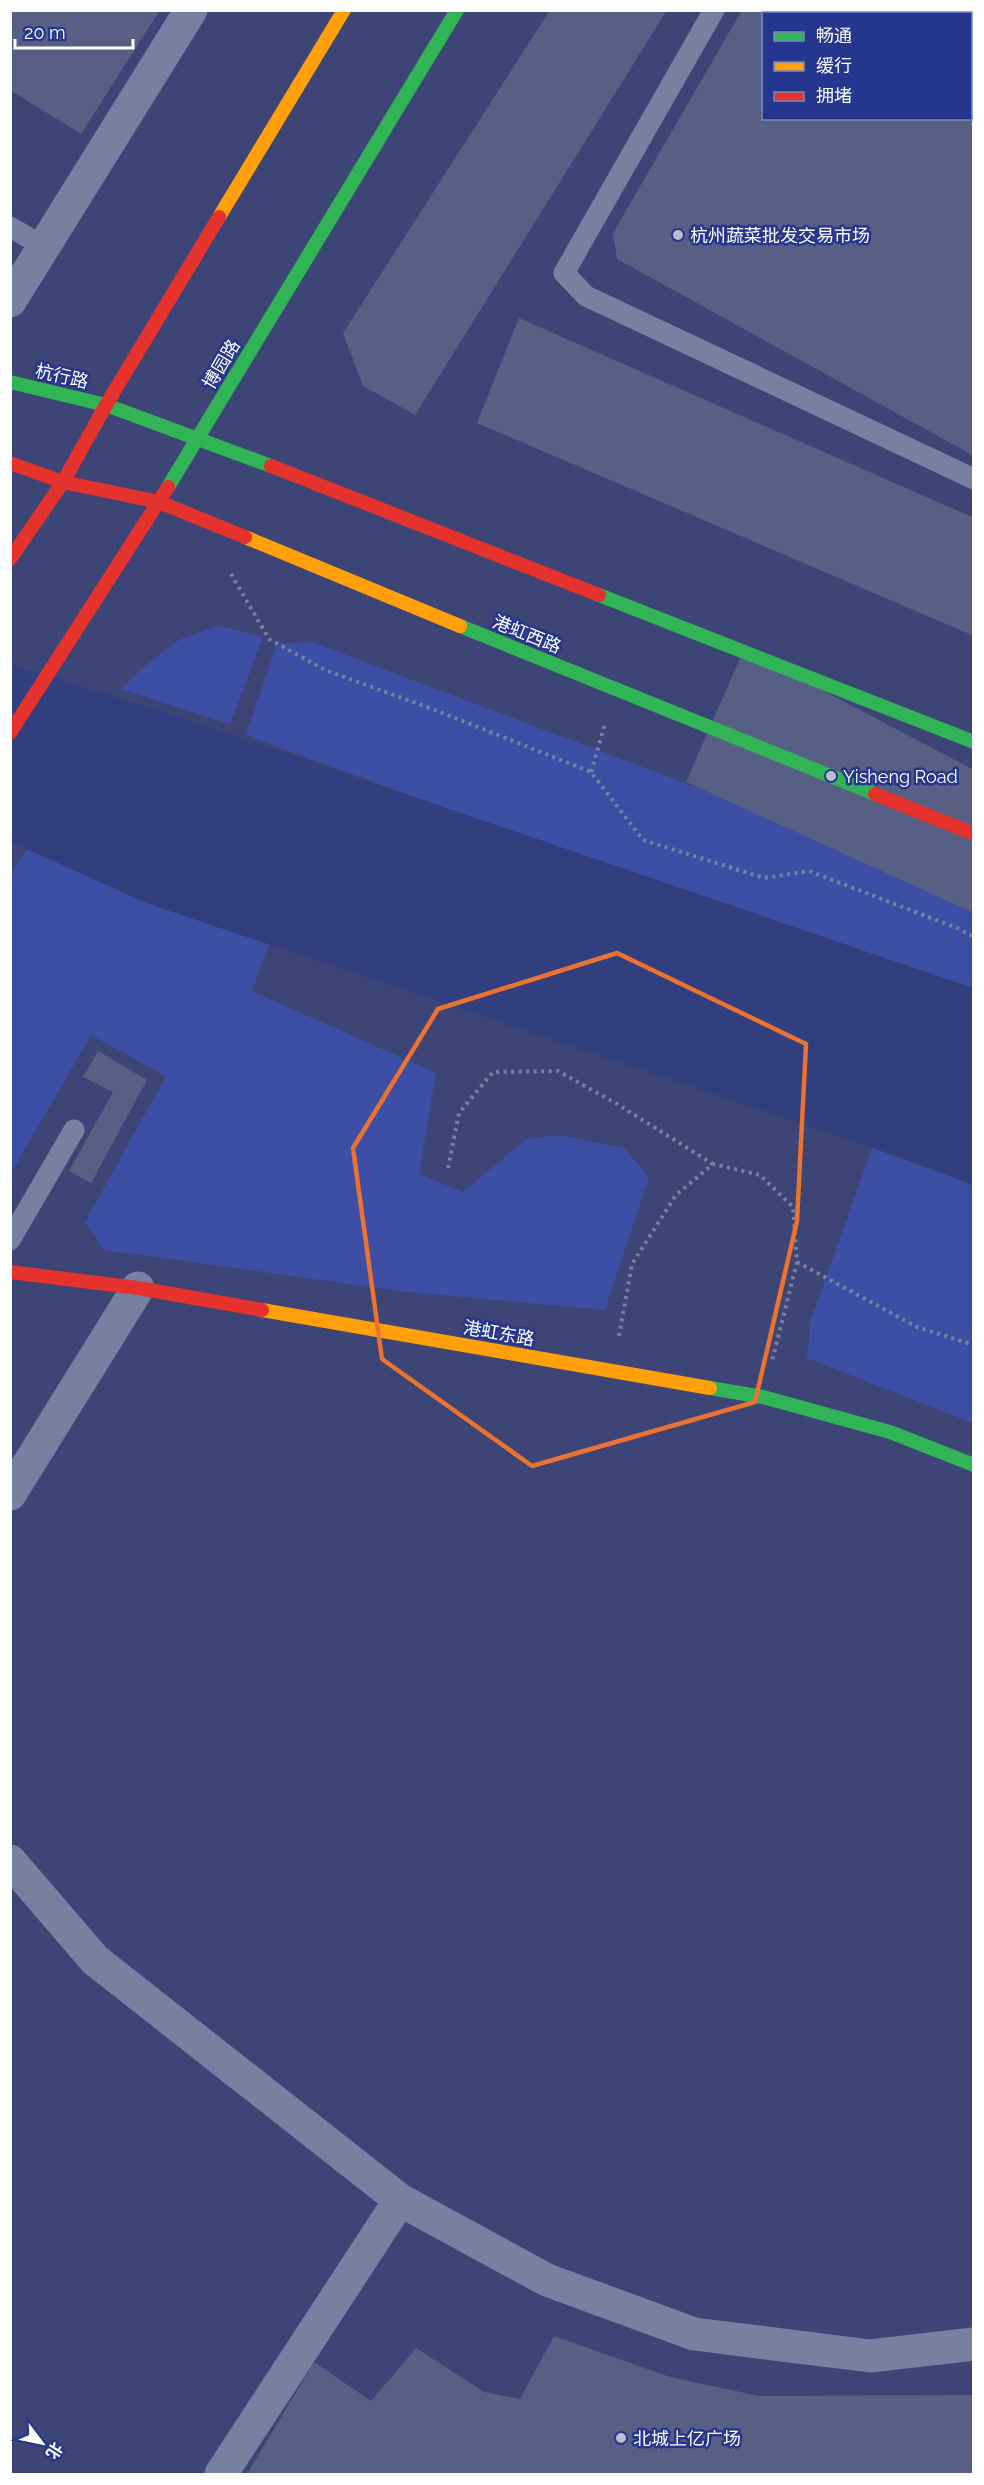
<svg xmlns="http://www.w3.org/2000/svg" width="984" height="2485" font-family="Raleway,'Noto Sans SC',sans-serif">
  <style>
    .green { fill: #3c4fa5 }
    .water { fill: #313f7f }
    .building { fill: #585f85; fill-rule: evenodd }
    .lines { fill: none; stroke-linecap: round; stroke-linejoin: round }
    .path { stroke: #7880a1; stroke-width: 4; stroke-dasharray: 3 4.5; stroke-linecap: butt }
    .lane { stroke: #7880a1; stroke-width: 21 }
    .street { stroke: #7880a1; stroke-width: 33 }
    .fast { stroke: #30b455; stroke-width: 14 }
    .slow { stroke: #ff9f0a; stroke-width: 14 }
    .jam { stroke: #e5322d; stroke-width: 14 }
    .marked { fill: none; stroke: #eb7230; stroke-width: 4.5; stroke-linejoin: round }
    .poi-dot { fill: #bbbecf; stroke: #24368d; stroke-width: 2 }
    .labels { text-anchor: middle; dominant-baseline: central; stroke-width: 5; stroke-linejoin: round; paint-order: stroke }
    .poi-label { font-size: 18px; fill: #fff; stroke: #24368d; text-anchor: start }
    .street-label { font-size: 18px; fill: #fff; stroke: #24368d }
  </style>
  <rect width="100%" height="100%" fill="#3c4575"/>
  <g class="green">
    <path d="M219,626L263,637L230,724L121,689L149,662L179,640Z"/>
    <path d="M312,642L973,892V996L954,995L246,735L277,644Z"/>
    <path d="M27,849L149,904L269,944L252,991L436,1073L419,1174L463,1192L526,1139L560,1135L624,1148L649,1177L605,1310L407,1292L104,1250L85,1222L166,1076L91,1035L11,1173V874Z"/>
    <path d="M872,1148L973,1185V1423L807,1358L811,1320Z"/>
  </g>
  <path class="water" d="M11,665L174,715L973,988V1185L907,1159L149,904L11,842Z"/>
  <g class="building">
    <path d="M10,10H160L81,134L10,90Z"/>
    <path d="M550,10H667L415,415L363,386L343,333Z"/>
    <path d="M742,10H974V456L617,259L613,233ZM764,14H970V118H764Z"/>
    <path d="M519,318L974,518V636L477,423Z"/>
    <path d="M744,649L974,770V913L686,782Z"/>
    <path d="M98,1051L147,1080L91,1183L69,1171L113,1092L83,1077Z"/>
    <path d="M554,2336L670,2377L759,2396L974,2395V2474H247L314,2362L371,2401L416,2348L484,2392L520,2399Z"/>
  </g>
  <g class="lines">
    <g class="path">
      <path d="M231,574L269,639L325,670L435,710L591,772L643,840L764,878L809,871L957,928L974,937"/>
      <path d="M591,772L605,724"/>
      <path d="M448,1168L459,1113L493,1072L558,1071L617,1104L713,1164"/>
      <path d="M797,1262L917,1327L974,1345"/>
      <path d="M619,1336L632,1264L676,1195L713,1164L760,1175L793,1207L797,1262L772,1361"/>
    </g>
    <g class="lane">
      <path d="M714,10L564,273L586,296L974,479"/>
      <path d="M10,227L45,247"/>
      <path d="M10,1240L74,1130"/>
    </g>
    <g class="street">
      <path d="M10,301L191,10"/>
      <path d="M10,1494L138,1288"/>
      <path d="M10,1861L95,1960L400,2200L547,2280L694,2334L870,2356L974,2344"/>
      <path d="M221,2474L400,2200"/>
    </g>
    <g class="fast">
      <path d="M10,382L106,405L271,466"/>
      <path d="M168,487L457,10"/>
      <path d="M599,595L974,742"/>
      <path d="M460,626L875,794"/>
      <path d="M710,1388L763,1397L890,1432L974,1465"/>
    </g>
    <g class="slow">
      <path d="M219,217L344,10"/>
      <path d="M245,537L460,626"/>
      <path d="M262,1310L710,1388"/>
    </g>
    <g class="jam">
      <path d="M10,463L63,482L159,502L245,537"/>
      <path d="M271,466L599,595"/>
      <path d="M10,559L63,482L106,405L219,217"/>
      <path d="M10,733L168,487"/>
      <path d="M875,794L974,834"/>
      <path d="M10,1272L138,1288L262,1310"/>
    </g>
  </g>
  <path class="marked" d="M617,953L806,1044L797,1221L755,1402L532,1466L382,1359L353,1148L438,1009Z"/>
  <g class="poi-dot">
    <circle cx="678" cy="235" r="6"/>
    <circle cx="831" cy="776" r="6"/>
    <circle cx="621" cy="2438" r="6"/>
  </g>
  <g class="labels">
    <g class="poi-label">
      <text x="690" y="235">杭州蔬菜批发交易市场</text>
      <text x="843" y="776">Yisheng Road</text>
      <text x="633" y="2438">北城上亿广场</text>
    </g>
    <g class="street-label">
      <text transform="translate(221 364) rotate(-59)">博园路</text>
      <text transform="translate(62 376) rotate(13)">杭行路</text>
      <text transform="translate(527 634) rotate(22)">港虹西路</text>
      <text transform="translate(499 1333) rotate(10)">港虹东路</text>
    </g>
  </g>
  <rect width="984" height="2485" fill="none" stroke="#ffffff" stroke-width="24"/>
  <rect x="762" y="12" width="210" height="108" fill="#24368d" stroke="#7c86bb" stroke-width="1.5"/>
  <rect x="774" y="32" width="30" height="9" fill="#30b455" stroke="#7c86bb" stroke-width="1.5"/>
  <text x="816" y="42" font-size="18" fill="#ffffff">畅通</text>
  <rect x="774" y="62" width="30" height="9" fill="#ff9f0a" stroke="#7c86bb" stroke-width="1.5"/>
  <text x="816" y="72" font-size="18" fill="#ffffff">缓行</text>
  <rect x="774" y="92" width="30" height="9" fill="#e5322d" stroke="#7c86bb" stroke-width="1.5"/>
  <text x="816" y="102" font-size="18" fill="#ffffff">拥堵</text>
  <g transform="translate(42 2443) rotate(122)" stroke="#24368d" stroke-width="4.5" paint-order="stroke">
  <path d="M0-4.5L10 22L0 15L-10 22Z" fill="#ffffff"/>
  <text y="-9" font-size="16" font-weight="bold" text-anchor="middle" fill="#ffffff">北</text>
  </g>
  <path d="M15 39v9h118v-9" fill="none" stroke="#ffffff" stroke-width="3"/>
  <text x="24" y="39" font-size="18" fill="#ffffff" stroke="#24368d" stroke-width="4.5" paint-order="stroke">20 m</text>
</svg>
